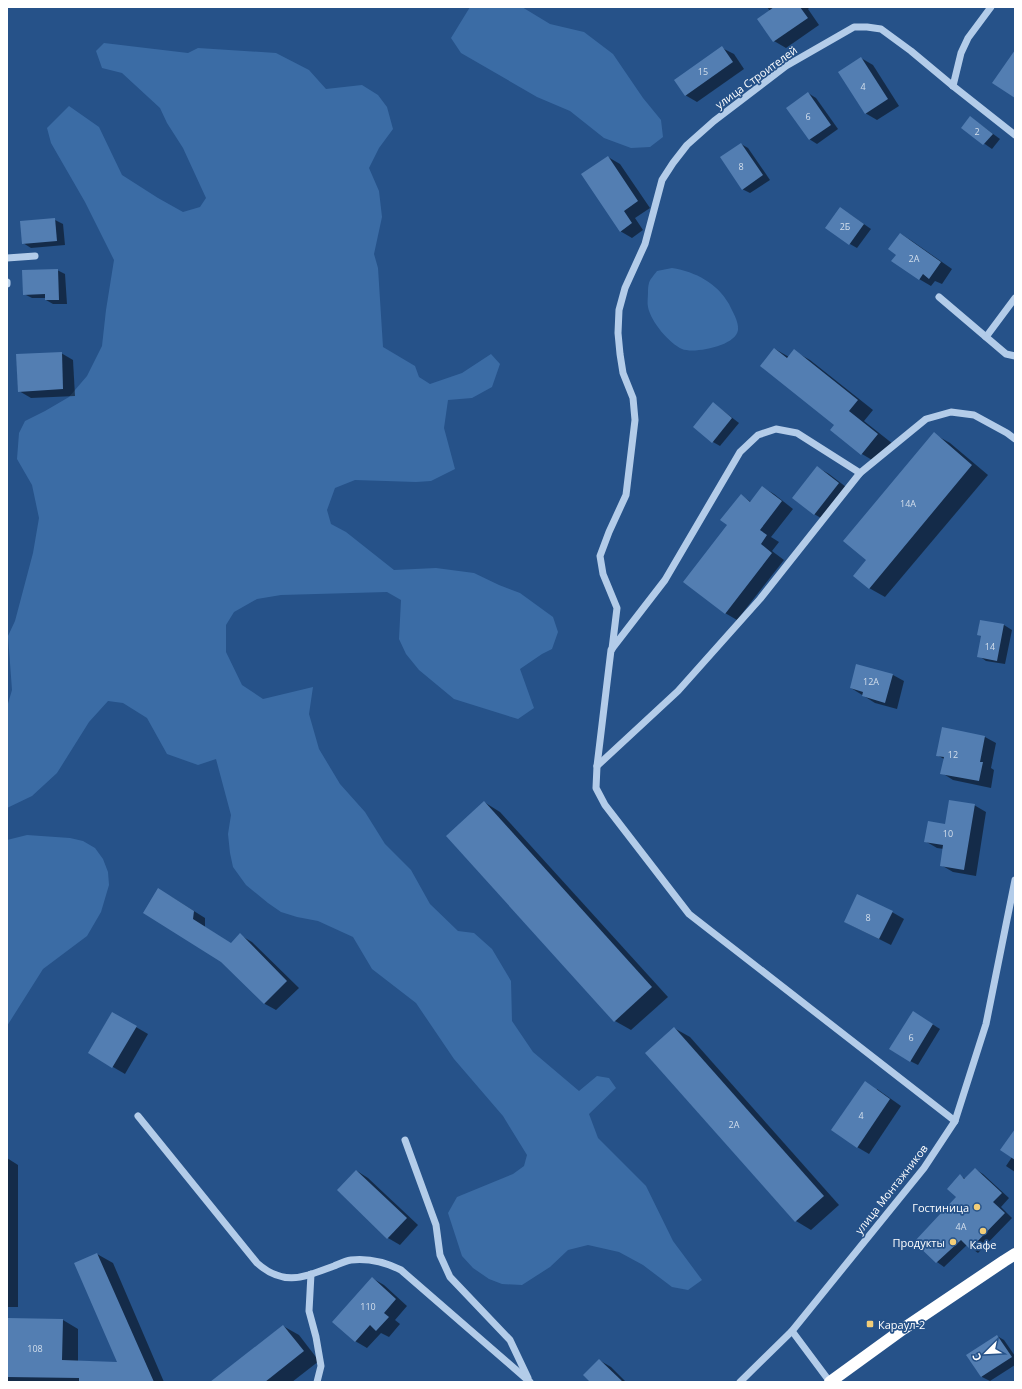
<svg xmlns="http://www.w3.org/2000/svg" width="1022" height="1389" font-family="'Open Sans',sans-serif">
  <style>
    .green { fill: #3b6ca5 }
    .shadow { fill: #0007 }
    .building { fill: #537eb2 }
    .lines { fill: none; stroke-linecap: round; stroke-linejoin: round }
    .minor { stroke: #b3cce9; stroke-width: 7 }
    .highway { stroke: #fff; stroke-width: 12 }
    .poi-dot { fill: #f2cd78; stroke: #265289; stroke-width: 1.5 }
    .labels { text-anchor: middle; dominant-baseline: central; stroke-width: 3.5; stroke-linejoin: round; paint-order: stroke }
    .number-label { font-size: 9px; fill: #d4dfec }
    .street-label { font-size: 11px; fill: #fff; stroke: #265289 }
    .poi-label { font-size: 11px; fill: #fff; stroke: #265289; text-anchor: end }
  </style>
  <rect width="100%" height="100%" fill="#265289"/>
  <g class="green">
    <path d="M470,7H522L550,24L584,32L613,54L643,98L661,120L663,137L650,147L631,148L604,138L570,111L537,97L461,53L451,38Z"/>
    <path d="M104,43L188,53L198,48L276,53L309,70L326,89L362,85L378,95L387,107L393,129L379,148L369,168L379,191L382,217L374,254L378,268L383,347L415,366L419,377L430,384L462,373L491,354L500,364L492,387L472,398L448,400L444,428L455,469L431,481L416,482L355,480L335,488L327,510L331,524L346,532L394,570L436,568L474,573L499,585L520,593L553,617L558,632L552,649L542,654L520,669L534,708L518,719L454,699L419,670L406,654L399,639L401,600L387,592L281,595L257,599L234,612L226,625V652L242,685L263,699L313,687L309,714L319,749L340,784L365,812L385,844L411,870L430,904L458,931L474,933L492,949L511,981L512,1021L533,1052L579,1091L597,1076L609,1078L616,1088L589,1114L598,1138L646,1186L673,1241L702,1280L688,1290L672,1287L643,1265L619,1252L588,1245L568,1250L550,1267L522,1285L502,1284L489,1279L473,1268L462,1256L448,1213L457,1197L513,1174L524,1166L527,1155L503,1116L454,1059L416,1003L372,969L353,937L318,921L297,917L281,912L268,903L246,885L233,867L230,853L228,834L231,815L216,759L198,765L167,754L147,718L123,703L108,701L89,722L57,773L32,796L7,808V707L12,690L8,636L15,621L33,553L39,518L32,485L17,459L19,433L25,421L45,411L69,397L87,376L102,346L106,310L114,260L85,202L51,143L47,128L69,106L99,127L122,175L158,198L183,212L200,207L206,198L183,148L167,123L160,108L122,73L102,68L96,51Z"/>
    <path d="M672,268C696,272 717,283 729,304C732,311 739,321 738,330C736,346 694,354 682,349C669,343 651,322 648,307C647,303 648,297 648,292C648,290 648,286 649,283C650,279 655,274 657,271Z"/>
    <path d="M27,835L70,838L83,841L95,848L103,859L108,872L109,885L101,912L87,936L43,969L7,1026V840Z"/>
  </g>
  <g class="shadow">
    <path d="M767,7H810L808,9L819,25L786,48L774,41L770,11Z"/>
    <path d="M722,48L734,54L744,69L697,102L685,95Z"/>
    <path d="M861,58L873,65L899,106L877,120L865,113Z"/>
    <path d="M808,93L816,98L838,129L817,144L809,139Z"/>
    <path d="M970,117L1000,139L992,149L962,128Z"/>
    <path d="M741,144L748,148L770,180L750,193L742,189Z"/>
    <path d="M608,157L620,164L650,208L635,218L643,230L632,238L620,231Z"/>
    <path d="M848,213L871,229L857,248L850,244Z"/>
    <path d="M55,220L63,224L65,245L31,248L23,243L21,222Z"/>
    <path d="M901,234L912,241L952,269L942,284L935,281L931,286L919,279L897,254Z"/>
    <path d="M57,270L65,274L67,304H53L46,300V298H32L24,294Z"/>
    <path d="M775,349L789,357L794,351L810,360L873,410L864,421L893,444L877,463L862,454L835,425Z"/>
    <path d="M61,353L73,360L75,396L31,398L19,391Z"/>
    <path d="M713,403L739,423L720,446L713,442Z"/>
    <path d="M934,434L950,443L988,475L885,597L869,588L868,560Z"/>
    <path d="M817,467L829,474L850,490L826,521L814,514Z"/>
    <path d="M762,487L774,494L793,509L771,537L779,542L772,551L784,560L737,620L725,613L728,525L741,495L751,502Z"/>
    <path d="M980,621L1004,625L1012,630L1005,664L986,661L979,656L982,637L978,634Z"/>
    <path d="M893,675L904,681L897,709L875,703L851,688Z"/>
    <path d="M985,737L996,743L991,768L994,770L991,788L953,780L942,773L944,759L937,755Z"/>
    <path d="M484,802L500,812L668,997L631,1030L615,1021Z"/>
    <path d="M974,805L986,812L976,876L953,872L941,865L944,849L937,848L925,841L946,825Z"/>
    <path d="M170,896L205,918V927L231,944L240,935L252,942L299,988L276,1010L265,1004L222,961Z"/>
    <path d="M892,912L904,919L891,945L845,922Z"/>
    <path d="M112,1013L148,1034L125,1074L89,1053Z"/>
    <path d="M921,1017L940,1029L918,1065L910,1061Z"/>
    <path d="M674,1028L690,1037L839,1205L811,1230L796,1221Z"/>
    <path d="M877,1089L901,1106L869,1154L857,1147Z"/>
    <path d="M1015,1130V1172L1006,1166L1012,1157Z"/>
    <path d="M7,1158L18,1165V1307H7Z"/>
    <path d="M975,1169L983,1174L1009,1198L1001,1207L1012,1218L978,1253L967,1245L944,1267L937,1262L957,1197L960,1176L966,1179Z"/>
    <path d="M357,1171L368,1178L418,1225L400,1245L388,1238Z"/>
    <path d="M97,1254L113,1263L164,1382H7V1319L63,1320L78,1329V1361L119,1363Z"/>
    <path d="M372,1278L384,1285L407,1306L395,1320L400,1324L389,1337L381,1333L367,1348L355,1341Z"/>
    <path d="M283,1326L299,1335L319,1361L292,1382H212Z"/>
    <path d="M997,1336L1004,1340L1015,1356V1365L990,1381L982,1377L968,1355Z"/>
    <path d="M599,1360L611,1367L626,1382H591Z"/>
  </g>
  <g class="building">
    <path d="M774,7H800L808,18L773,42L757,19Z"/>
    <path d="M722,46L733,62L685,96L674,80Z"/>
    <path d="M1015,50V98L992,83Z"/>
    <path d="M861,57L888,99L865,114L838,72Z"/>
    <path d="M808,92L831,125L809,140L786,108Z"/>
    <path d="M970,116L993,134L983,145L961,128Z"/>
    <path d="M741,143L763,175L742,190L720,157Z"/>
    <path d="M608,156L638,201L624,211L632,223L620,232L581,174Z"/>
    <path d="M840,207L864,224L849,245L825,228Z"/>
    <path d="M55,218L57,241L22,244L20,221Z"/>
    <path d="M900,233L941,262L929,279L923,274L919,280L891,261L896,255L888,249Z"/>
    <path d="M58,269L59,300H45V294L23,295L22,270Z"/>
    <path d="M774,348L787,358L794,349L858,400L849,411L878,434L861,455L830,430L834,425L760,366Z"/>
    <path d="M62,352L63,389L18,392L16,354Z"/>
    <path d="M713,402L732,418L712,443L693,427Z"/>
    <path d="M934,432L972,465L869,589L853,576L866,560L843,541Z"/>
    <path d="M817,466L839,483L814,515L792,498Z"/>
    <path d="M762,486L782,501L760,530L767,535L761,544L772,553L725,614L683,582L727,525L720,520L741,494L750,502Z"/>
    <path d="M980,620L1004,624L997,661L977,657L981,636L977,635Z"/>
    <path d="M856,664L893,674L885,703L862,696L863,692L850,688Z"/>
    <path d="M942,727L985,736L980,762H983L979,781L940,774L944,757L936,756Z"/>
    <path d="M949,800L975,804L964,870L940,866L943,845L924,842L928,821L945,824Z"/>
    <path d="M484,801L652,987L614,1022L446,836Z"/>
    <path d="M158,888L194,911L193,919L231,943L240,933L287,981L264,1004L221,962L143,913Z"/>
    <path d="M857,894L893,911L879,939L844,922Z"/>
    <path d="M913,1011L933,1024L910,1062L889,1049Z"/>
    <path d="M112,1012L137,1026L112,1068L88,1053Z"/>
    <path d="M674,1027L824,1196L795,1222L645,1053Z"/>
    <path d="M865,1081L890,1099L857,1148L831,1130Z"/>
    <path d="M1015,1129V1160L1000,1150Z"/>
    <path d="M975,1168L1002,1193L993,1202L1005,1213L970,1249L961,1240L936,1263L914,1242L956,1197L947,1189L960,1174L964,1179Z"/>
    <path d="M356,1170L407,1218L387,1239L337,1190Z"/>
    <path d="M97,1253L154,1382H79V1378L7,1377V1318L63,1319L62,1360L117,1362L74,1263Z"/>
    <path d="M372,1277L396,1299L384,1313L389,1317L376,1331L370,1325L355,1342L332,1322Z"/>
    <path d="M283,1325L304,1351L265,1382H210Z"/>
    <path d="M997,1335L1012,1357L981,1377L966,1355Z"/>
    <path d="M599,1359L623,1382H590L583,1375Z"/>
  </g>
  <g class="lines">
    <g class="minor">
      <path d="M953,86L961,53L968,38L991,7"/>
      <path d="M7,258L35,256"/>
      <path d="M7,282V284"/>
      <path d="M939,297L1006,354L1015,356"/>
      <path d="M986,337L1015,298"/>
      <path d="M860,473L797,433L776,429L758,435L740,452L665,580L611,650L597,766L596,788L605,805L689,914L955,1121"/>
      <path d="M612,649L617,608L603,574L600,556L609,532L626,495L635,420L633,398L623,373L620,354L618,333L619,310L625,288L645,244L662,180L673,163L687,145L714,121L786,66L854,27H867L881,29L911,51L953,86L1015,135"/>
      <path d="M597,766L678,691L760,599L860,473L926,419L951,412L974,415L1007,433L1015,439"/>
      <path d="M138,1116L257,1263C284,1287 304,1277 334,1266C339,1264 345,1261 351,1260C369,1258 385,1262 401,1270L530,1382"/>
      <path d="M405,1140L436,1225L440,1255L450,1277L510,1340L528,1378"/>
      <path d="M311,1274L309,1311L316,1337L321,1366L317,1382"/>
      <path d="M792,1331L830,1382"/>
      <path d="M740,1382L792,1331L924,1168L955,1121L986,1024L1015,880"/>
    </g>
    <path class="highway" d="M830,1382L903,1329L1004,1261L1015,1254"/>
  </g>
  <g class="poi-dot">
    <circle cx="977" cy="1207" r="4"/>
    <circle cx="983" cy="1231" r="4"/>
    <circle cx="953" cy="1242" r="4"/>
    <rect x="866" y="1320" width="8" height="8" rx="2"/>
  </g>
  <g class="labels">
    <g class="number-label">
      <text x="703" y="71">15</text>
      <text x="863" y="86">4</text>
      <text x="808" y="116">6</text>
      <text x="977" y="131">2</text>
      <text x="741" y="166">8</text>
      <text x="845" y="226">2Б</text>
      <text x="914" y="258">2А</text>
      <text x="908" y="503">14А</text>
      <text x="990" y="646">14</text>
      <text x="871" y="681">12А</text>
      <text x="953" y="754">12</text>
      <text x="948" y="833">10</text>
      <text x="868" y="917">8</text>
      <text x="911" y="1037">6</text>
      <text x="861" y="1115">4</text>
      <text x="734" y="1124">2А</text>
      <text x="961" y="1226">4А</text>
      <text x="368" y="1306">110</text>
      <text x="35" y="1348">108</text>
    </g>
    <g class="street-label">
      <text transform="translate(756 77) rotate(-36)">улица Строителей</text>
      <text transform="translate(891 1189) rotate(-52)">улица Монтажников</text>
    </g>
    <g class="poi-label">
      <text x="969" y="1207">Гостиница</text>
      <text x="945" y="1242">Продукты</text>
      <text x="983" y="1244" text-anchor="middle">Кафе</text>
      <text x="878" y="1324" text-anchor="start">Караул-2</text>
    </g>
  </g>
  <rect width="1022" height="1389" fill="none" stroke="#ffffff" stroke-width="16"/>
  <g transform="translate(986 1353) rotate(246)" stroke="#265289" stroke-width="3" paint-order="stroke">
  <path d="M0-3L7 15L0 10L-7 15Z" fill="#ffffff"/>
  <text y="-6" font-size="11" font-weight="bold" text-anchor="middle" fill="#ffffff">С</text>
  </g>
</svg>
